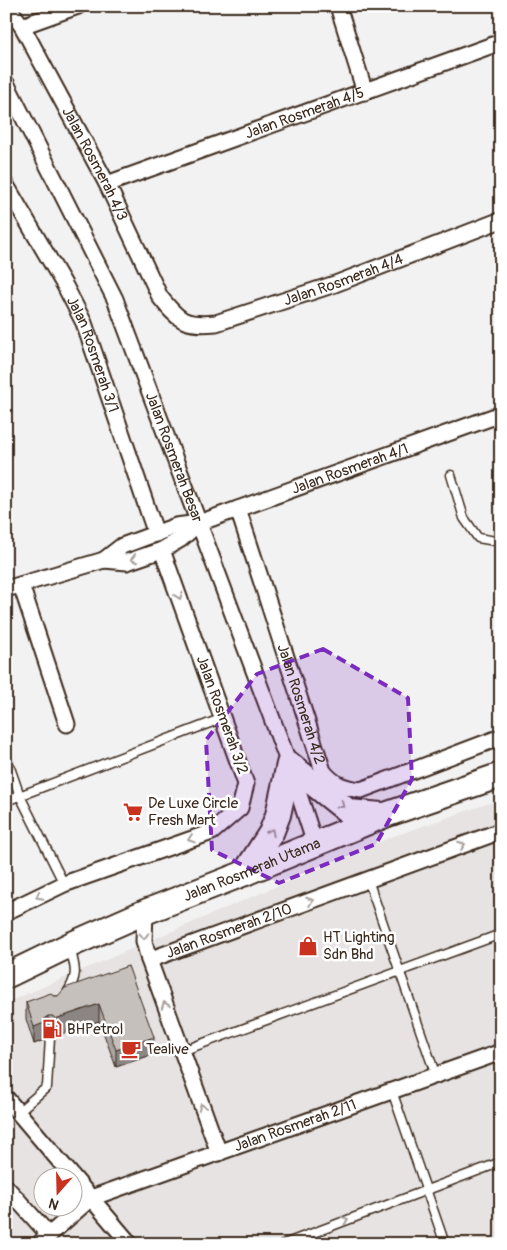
<svg xmlns="http://www.w3.org/2000/svg" width="507" height="1250" font-family="Pangolin,sans-serif">
  <style>
    .built { fill: #e6e3e2; fill-rule: evenodd }
    .lines { fill: none; stroke-linecap: round; stroke-linejoin: round }
    .service-casing { stroke: #3b2a1e; stroke-width: 11 }
    .minor-casing { stroke: #3b2a1e; stroke-width: 19 }
    .primary-casing { stroke: #3b2a1e; stroke-width: 28 }
    .service { stroke: #fff; stroke-width: 8 }
    .minor { stroke: #fff; stroke-width: 15 }
    .primary { stroke: #fff; stroke-width: 24 }
    .wall { fill: #aaa5a3; stroke: #3b2a1e }
    .shaded-wall { fill: #8b8684; stroke: #3b2a1e }
    .building { fill: #c6c0bd; stroke: #3b2a1e }
    .oneway { stroke: #a79f9a }
    .marked { fill: #7b2cbf; fill-opacity: 0.2; stroke: #7b2cbf; stroke-width: 4; stroke-dasharray: 10 6; stroke-linejoin: round }
    .labels { text-anchor: middle; dominant-baseline: central; stroke-width: 5; stroke-linejoin: round; paint-order: stroke }
    .street-label { font-size: 15px; fill: #3b2a1e; stroke: #fff }
    .poi-label { font-size: 15px; fill: #3b2a1e; stroke: #fff; text-anchor: start }
  </style>
  <rect width="100%" height="100%" fill="#f3f2f2"/>
  <filter id="ink" filterUnits="userSpaceOnUse"><feTurbulence type="fractalNoise" baseFrequency=".02" numOctaves="2"/><feDisplacementMap in="SourceGraphic" scale="10" xChannelSelector="R" yChannelSelector="G"/><feConvolveMatrix kernelMatrix="1 2 1 2 8 2 1 2 1" color-interpolation-filters="sRGB"/></filter>
  <g filter="url(#ink)">
    <path class="built" d="M501,799V1244H6V1003L391,837ZM42,1178H72V1208H42Z"/>
    <g class="lines">
      <defs>
        <g id="service">
          <path d="M451,475L464,518L478,538L501,542"/>
          <path d="M6,756L20,796L64,884"/>
          <path d="M6,801L223,718"/>
          <path d="M368,880L436,1076"/>
          <path d="M67,993C79,974 75,968 70,947"/>
          <path d="M182,1051L501,934"/>
          <path d="M392,1091L445,1244"/>
          <path d="M18,1112L47,1087L50,1038"/>
          <path d="M284,1244L501,1162"/>
        </g>
        <g id="minor">
          <path id="s1" d="M7,6L22,26L107,184L160,297C179,321 184,326 216,323L335,284L501,220"/>
          <path d="M338,6L365,92"/>
          <path d="M22,26L78,6"/>
          <path id="s2" d="M6,83L115,299L289,764L315,844"/>
          <path id="s3" d="M107,184L501,42"/>
          <path id="s4" d="M6,185L65,286L84,323L156,534"/>
          <path id="s5" d="M238,509L323,771C334,785 344,788 361,790L501,737"/>
          <path id="s6" d="M104,560L122,546L176,526L199,523L501,414"/>
          <path d="M21,585L67,724"/>
          <path d="M6,589L104,560L127,562L162,550L181,539L199,523"/>
          <path d="M6,912L64,884L212,832L240,808L246,784L162,550"/>
          <path d="M145,912L144,941L149,960L219,1153"/>
          <path id="s7" d="M149,960L501,831"/>
          <path d="M6,1098L130,1244"/>
          <path d="M6,1187L49,1235"/>
          <path id="s8" d="M39,1244L91,1198L501,1052"/>
        </g>
        <g id="primary">
          <path d="M245,873L271,833L278,815L289,764L349,812L381,815"/>
          <path id="s9" d="M6,976L70,945L145,912L245,873L385,815L501,775"/>
        </g>
      </defs>
      <use href="#service" class="service-casing"/>
      <use href="#minor" class="minor-casing"/>
      <use href="#primary" class="primary-casing"/>
      <use href="#service" class="service"/>
      <use href="#minor" class="minor"/>
      <use href="#primary" class="primary"/>
    </g>
    <path class="wall" d="M128,966L154,1054L116,1067L99,1021L55,1036L53,1033H48L45,1035L44,1040L34,1044L26,1019V1002L53,996H58Z"/>
    <g class="shaded-wall">
      <path d="M99,1004V1021L55,1036V1019Z"/>
      <path d="M48,1016V1033L45,1035L44,1040L34,1044V1027Z"/>
      <path d="M154,1037V1054L116,1067V1050Z"/>
    </g>
    <path class="building" d="M128,966L154,1037L116,1050L99,1004L55,1019L53,1016H48L45,1018L44,1023L34,1027L26,1002L51,993L53,996H58L65,988Z"/>
    <defs><path id="oneway-chevron" d="M-2-3.5L2.5 0L-2 3.5" fill="none" stroke-width="1.6" stroke-linecap="round" stroke-linejoin="round" transform="scale(1.25)"/></defs>
    <g class="oneway">
      <use href="#oneway-chevron" transform="translate(134 559) rotate(163)"/>
      <use href="#oneway-chevron" transform="translate(179 596) rotate(70)"/>
      <use href="#oneway-chevron" transform="translate(341 805) rotate(37)"/>
      <use href="#oneway-chevron" transform="translate(271 832) rotate(-63)"/>
      <use href="#oneway-chevron" transform="translate(191 839) rotate(161)"/>
      <use href="#oneway-chevron" transform="translate(462 845) rotate(-20)"/>
      <use href="#oneway-chevron" transform="translate(39 896) rotate(153)"/>
      <use href="#oneway-chevron" transform="translate(310 901) rotate(-20)"/>
      <use href="#oneway-chevron" transform="translate(144 936) rotate(89)"/>
      <use href="#oneway-chevron" transform="translate(165 1005) rotate(-110)"/>
      <use href="#oneway-chevron" transform="translate(202 1107) rotate(-110)"/>
      <use href="#oneway-chevron" transform="translate(345 1220) rotate(-21)"/>
    </g>
  </g>
  <path class="marked" d="M323,649L408,698L412,779L376,844L279,883L212,850L206,740L257,674Z"/>
  <defs>
    <symbol id="supermarket-bare" viewBox="-9 -9 18 18"><path d="M-6-5.5h2.5l.6 2H6L4.5 2H-2.5L-4.4-4H-6ZM-1.5 3.2a1.3 1.3 0 1 0 .1 0ZM3 3.2a1.3 1.3 0 1 0 .1 0Z" fill="#c8321e" stroke="#fff" stroke-width="2.5" paint-order="stroke"/></symbol>
    <symbol id="shop-bare" viewBox="-9 -9 18 18"><path d="M-5-2.5h2.3a2.7 3.5 0 0 1 5.4 0H5L5.5 6h-11ZM-1.5-2.5h3a1.5 2.3 0 0 0-3 0Z" fill="#c8321e" stroke="#fff" stroke-width="2.5" paint-order="stroke"/></symbol>
    <symbol id="fuel-bare" viewBox="-9 -9 18 18"><path d="M-5.5-6h7V0h2V4h1.3V-2.5L3-4.5l.8-.8L6-3V5H2.5V1h-1V6h-7ZM-4.2-4.7v3.2H.2V-4.7Z" fill="#c8321e" stroke="#fff" stroke-width="2.5" paint-order="stroke"/></symbol>
    <symbol id="cafe-bare" viewBox="-9 -9 18 18"><path d="M-5.5-4.5H6V0H3Q3 3.5 0 3.5H-2.5Q-5.5 3.5-5.5 0ZM3-3.2v2h1.7v-2ZM-6 4.5H4V6H-6Z" fill="#c8321e" stroke="#fff" stroke-width="2.5" paint-order="stroke"/></symbol>
  </defs>
  <g fill-rule="evenodd">
    <use href="#supermarket-bare" x="119" y="798" width="28" height="28"/>
    <use href="#shop-bare" x="294" y="932" width="28" height="28"/>
    <use href="#fuel-bare" x="38" y="1015" width="28" height="28"/>
    <use href="#cafe-bare" x="117" y="1035" width="28" height="28"/>
  </g>
  <g class="labels">
    <g class="street-label">
      <text stroke="none"><textPath href="#s3" startOffset="210">Jalan Rosmerah 4/5</textPath></text>
      <text stroke="none"><textPath href="#s1" startOffset="181">Jalan Rosmerah 4/3</textPath></text>
      <text stroke="none"><textPath href="#s1" startOffset="530">Jalan Rosmerah 4/4</textPath></text>
      <text stroke="none"><textPath href="#s4" startOffset="191">Jalan Rosmerah 3/1</textPath></text>
      <text stroke="none"><textPath href="#s2" startOffset="411">Jalan Rosmerah Besar</textPath></text>
      <text stroke="none"><textPath href="#s6" startOffset="264">Jalan Rosmerah 4/1</textPath></text>
      <text stroke="none"><textPath href="#s5" startOffset="205">Jalan Rosmerah 4/2</textPath></text>
      <text transform="translate(222 715) rotate(70)">Jalan Rosmerah 3/2</text>
      <text stroke="none"><textPath href="#s9" startOffset="268">Jalan Rosmerah Utama</textPath></text>
      <text stroke="none"><textPath href="#s7" startOffset="85">Jalan Rosmerah 2/10</textPath></text>
      <text stroke="none"><textPath href="#s8" startOffset="286">Jalan Rosmerah 2/11</textPath></text>
    </g>
    <g class="poi-label">
      <text x="148" y="803">De Luxe Circle<tspan x="148" dy="17">Fresh Mart</tspan></text>
      <text x="323" y="937">HT Lighting<tspan x="323" dy="17">Sdn Bhd</tspan></text>
      <text x="67" y="1029">BHPetrol</text>
      <text x="146" y="1049">Tealive</text>
    </g>
  </g>
  <rect width="507" height="1250" fill="none" stroke="#fff" stroke-width="25"/>
  <rect x="12" y="12" width="482" height="1225" fill="none" stroke="#3b2a1e" stroke-width="2" filter="url(#ink)"/>
  <g transform="translate(58 1192) rotate(200)"><circle r="24" fill="#ffffff" stroke="#b1aaa5"/>
  <path d="M0-4L9 19L0 12L-9 19Z" fill="#c8321e"/>
  <text y="-8" font-size="14" font-weight="bold" text-anchor="middle" fill="#3b2a1e">N</text>
  </g>
</svg>
